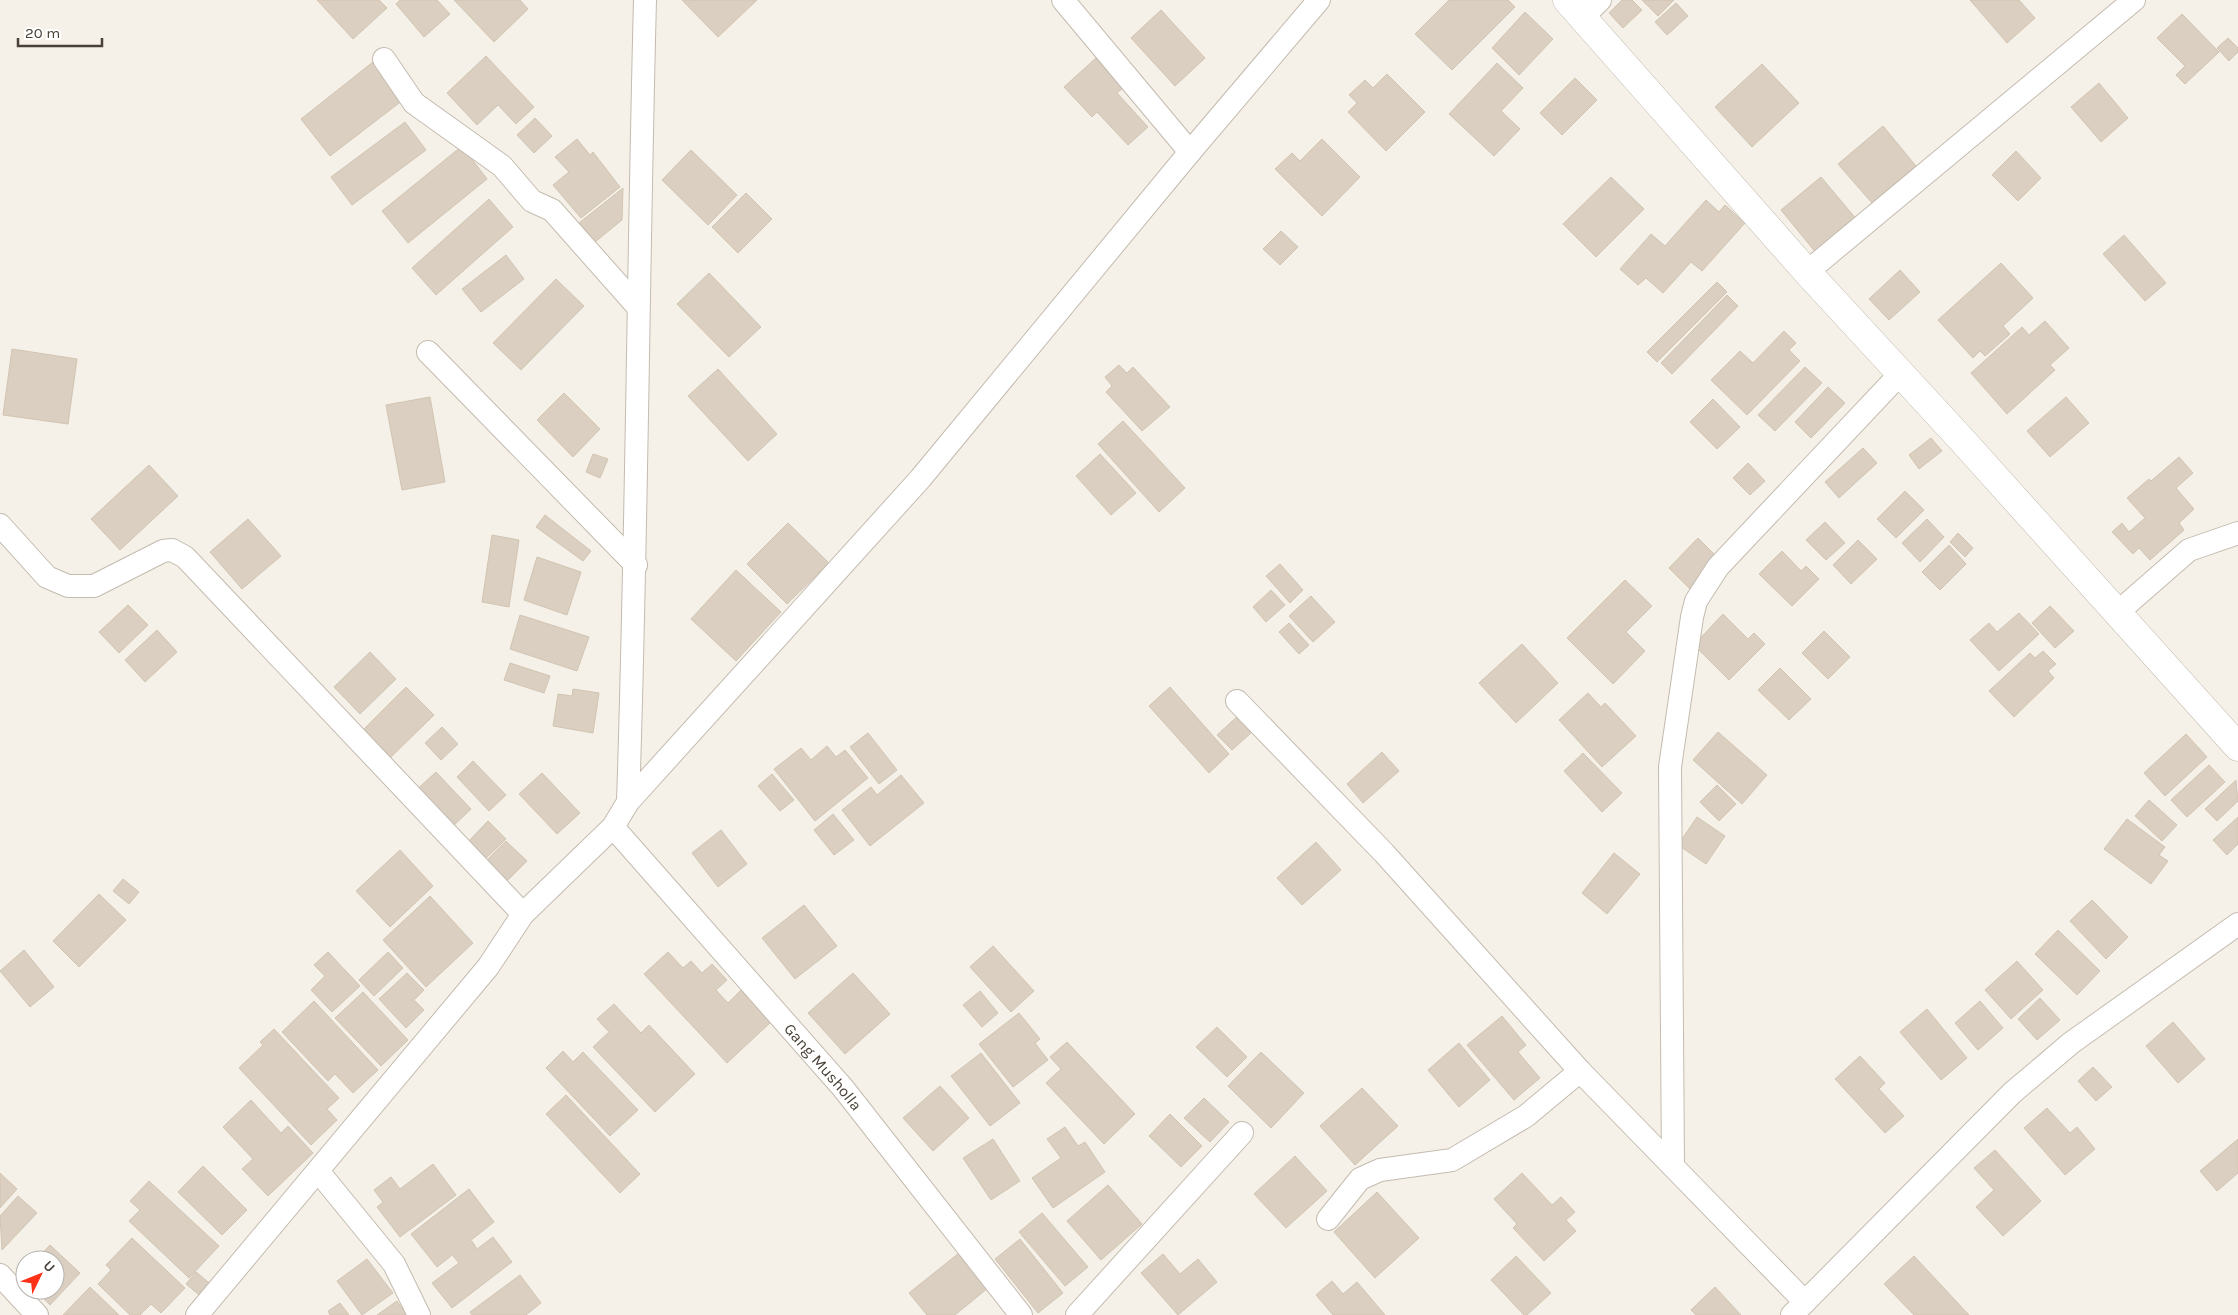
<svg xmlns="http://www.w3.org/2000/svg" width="2238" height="1315" font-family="Karla,sans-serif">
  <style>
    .building { fill: #dacfc1; stroke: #d2c4b1 }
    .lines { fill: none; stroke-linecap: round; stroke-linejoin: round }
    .minor-casing { stroke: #c4bbaf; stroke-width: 24 }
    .tertiary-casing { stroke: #c4bbaf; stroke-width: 29 }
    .minor { stroke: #fff; stroke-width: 22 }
    .tertiary { stroke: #fff; stroke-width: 28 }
    .labels { text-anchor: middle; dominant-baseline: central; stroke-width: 4; stroke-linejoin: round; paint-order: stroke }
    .street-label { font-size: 16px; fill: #494137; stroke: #fff }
  </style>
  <rect width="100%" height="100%" fill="#f5f1e9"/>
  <g class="building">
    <path d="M317,0H379L387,8L353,39Z"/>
    <path d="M400,0H437L450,14L424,37L396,4Z"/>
    <path d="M454,0H520L528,9L494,42Z"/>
    <path d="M682,0H757L718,37Z"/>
    <path d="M1449,0H1508L1515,7L1452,70L1415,34Z"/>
    <path d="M1622,0H1632L1642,10L1623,28L1609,13Z"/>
    <path d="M1642,0H1674L1658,16Z"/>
    <path d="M1970,0H2019L2035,18L2007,43Z"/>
    <path d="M1676,3L1688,16L1667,35L1655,22Z"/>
    <path d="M1161,10L1205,58L1175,86L1131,38Z"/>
    <path d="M1525,12L1553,39L1519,75L1492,48Z"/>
    <path d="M2182,14L2219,52L2185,84L2176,75L2185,66L2157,38Z"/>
    <path d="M2228,38L2238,48V52L2229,61L2217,48Z"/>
    <path d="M486,56L534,107L516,124L498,105L477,125L447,93Z"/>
    <path d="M1096,58L1123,88L1117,93L1148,127L1128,145L1097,112L1092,117L1064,87Z"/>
    <path d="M373,62L403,100L330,156L301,119Z"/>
    <path d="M1497,63L1523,88L1501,111L1520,129L1494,156L1449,114Z"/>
    <path d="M1762,64L1799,103L1752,147L1715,107Z"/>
    <path d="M1387,74L1425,112L1386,151L1348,112L1357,103L1349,95L1365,80L1373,88Z"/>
    <path d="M1575,78L1597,100L1562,135L1540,113Z"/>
    <path d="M2099,83L2128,118L2101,142L2071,107Z"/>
    <path d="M535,118L552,136L534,153L517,135Z"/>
    <path d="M405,122L426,150L352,205L331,177Z"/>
    <path d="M1883,126L1916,166L1872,203L1838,164Z"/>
    <path d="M577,139L590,155L593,152L620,187L581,218L553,185L569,172L555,157Z"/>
    <path d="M1322,139L1360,177L1322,216L1275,169L1292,153L1300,161Z"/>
    <path d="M462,146L487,179L408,243L382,211Z"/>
    <path d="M691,150L737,195L708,225L662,180Z"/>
    <path d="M2016,151L2041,178L2018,201L1992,175Z"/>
    <path d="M1611,177L1644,209L1596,257L1563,224Z"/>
    <path d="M1821,177L1858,221L1817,254L1781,210Z"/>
    <path d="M623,188L622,220L595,242L579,223Z"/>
    <path d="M746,193L772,219L738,253L712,227Z"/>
    <path d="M489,199L513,227L436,295L412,268Z"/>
    <path d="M1706,200L1719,212L1725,205L1745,223L1702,271L1691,262L1663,293L1646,278L1638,285L1620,269L1651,234L1665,246Z"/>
    <path d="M1281,231L1298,247L1280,265L1263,249Z"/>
    <path d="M2124,235L2166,283L2145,301L2103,254Z"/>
    <path d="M506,255L524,279L481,312L462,289Z"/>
    <path d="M2001,263L2033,298L2003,326L2010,334L1985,356L1980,351L1973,358L1938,320Z"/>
    <path d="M1900,270L1920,292L1889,320L1869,299Z"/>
    <path d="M709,273L761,327L729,357L677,304Z"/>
    <path d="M556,279L584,306L521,370L493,343Z"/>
    <path d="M1717,282L1727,292L1657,362L1647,352Z"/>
    <path d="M1727,295L1738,306L1672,374L1661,363Z"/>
    <path d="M2045,321L2069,348L2050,365L2055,370L2007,414L1971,373L2022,327L2029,335Z"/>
    <path d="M1784,331L1796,343L1789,350L1800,361L1747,415L1711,380L1740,351L1753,363Z"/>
    <path d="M12,349L77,359L68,424L3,415Z"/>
    <path d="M1119,365L1127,373L1133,367L1170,407L1142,431L1106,392L1112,386L1105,377Z"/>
    <path d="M1805,367L1822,383L1775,431L1758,415Z"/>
    <path d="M718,369L777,434L748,461L688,396Z"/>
    <path d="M1828,387L1845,403L1811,438L1795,422Z"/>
    <path d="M564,393L600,429L573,457L537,420Z"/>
    <path d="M430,397L445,482L402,490L386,405Z"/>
    <path d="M2066,397L2089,423L2050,457L2027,431Z"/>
    <path d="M1713,399L1740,427L1717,449L1690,422Z"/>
    <path d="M1123,421L1185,488L1159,512L1098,444Z"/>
    <path d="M1931,438L1942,451L1919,469L1909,455Z"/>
    <path d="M1863,448L1877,463L1839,498L1825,482Z"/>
    <path d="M593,454L608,459L600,478L586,472Z"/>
    <path d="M1100,454L1136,493L1111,515L1076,476Z"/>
    <path d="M2179,457L2193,473L2176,488L2194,509L2179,523L2184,530L2150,560L2139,548L2133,554L2112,532L2122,523L2129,532L2145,518L2127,498L2149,479L2151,481Z"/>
    <path d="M1748,463L1765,481L1750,495L1733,478Z"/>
    <path d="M149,465L178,496L120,550L91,519Z"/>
    <path d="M1905,491L1924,510L1896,538L1877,519Z"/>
    <path d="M545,515L591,551L583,561L536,527Z"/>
    <path d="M248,519L281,556L242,589L210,552Z"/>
    <path d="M1927,519L1944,537L1920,562L1902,543Z"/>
    <path d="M1825,522L1845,543L1826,560L1806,540Z"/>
    <path d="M788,523L829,563L787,604L747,564Z"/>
    <path d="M1958,533L1973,548L1965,557L1950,542Z"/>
    <path d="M492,535L519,540L509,607L482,602Z"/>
    <path d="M1698,538L1720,560L1691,590L1669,568Z"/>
    <path d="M1858,540L1877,559L1851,584L1833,565Z"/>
    <path d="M1949,545L1966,564L1940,590L1922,572Z"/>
    <path d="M1782,551L1801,571L1806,566L1819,579L1792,606L1759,574Z"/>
    <path d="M537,557L581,572L567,615L524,600Z"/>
    <path d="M1280,564L1303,590L1290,603L1266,576Z"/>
    <path d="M736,570L781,612L736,661L691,619Z"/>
    <path d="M1625,580L1652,606L1626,632L1645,651L1613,684L1567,638Z"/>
    <path d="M1271,590L1285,605L1266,622L1253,607Z"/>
    <path d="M1311,596L1335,622L1313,642L1289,616Z"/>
    <path d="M128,605L148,625L119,653L99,632Z"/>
    <path d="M2050,606L2074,631L2055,648L2032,623Z"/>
    <path d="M2019,613L2039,634L1999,671L1970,640L1989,623L1997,632Z"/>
    <path d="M1723,614L1748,639L1754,633L1765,644L1729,680L1694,645Z"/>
    <path d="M520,615L589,637L577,671L510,649Z"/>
    <path d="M1289,623L1309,645L1299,654L1279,632Z"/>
    <path d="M157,630L177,652L145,682L125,660Z"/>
    <path d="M1824,631L1850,657L1828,679L1802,653Z"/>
    <path d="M1522,644L1558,683L1516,723L1479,683Z"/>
    <path d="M2043,651L2056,664L2048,671L2054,678L2014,717L1989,691L2030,653L2035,658Z"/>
    <path d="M370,652L396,679L360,714L334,687Z"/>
    <path d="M510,663L550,676L544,693L504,680Z"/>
    <path d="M1780,668L1811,699L1789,720L1758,690Z"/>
    <path d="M406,687L434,715L390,758L363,730Z"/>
    <path d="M1170,687L1229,754L1209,773L1149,706Z"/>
    <path d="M573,689L599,693L593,733L553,726L558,694L572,696Z"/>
    <path d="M1588,693L1601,707L1605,703L1636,736L1602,767L1559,720Z"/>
    <path d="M1239,715L1253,731L1232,750L1217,735Z"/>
    <path d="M442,727L458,744L441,760L425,743Z"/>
    <path d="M1718,732L1767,775L1742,804L1693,760Z"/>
    <path d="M868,733L897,770L879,784L850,747Z"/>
    <path d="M2186,734L2207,757L2165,796L2144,773Z"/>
    <path d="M827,746L836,757L845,750L868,778L815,821L774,769L801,748L811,760Z"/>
    <path d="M1382,752L1399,771L1363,803L1347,784Z"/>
    <path d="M1583,753L1622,793L1602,812L1564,771Z"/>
    <path d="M473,761L506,795L489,811L457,777Z"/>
    <path d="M2209,765L2225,782L2187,817L2171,800Z"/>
    <path d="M436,772L471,809L449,830L414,792Z"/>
    <path d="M542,773L580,813L557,834L519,794Z"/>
    <path d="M772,774L794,800L780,811L758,786Z"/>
    <path d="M901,775L924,803L870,846L842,810L871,787L877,795Z"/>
    <path d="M2236,780L2238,801L2217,821L2205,809Z"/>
    <path d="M1717,785L1736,804L1719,821L1700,802Z"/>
    <path d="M2149,800L2177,825L2162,841L2135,816Z"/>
    <path d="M833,814L854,840L834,855L814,830Z"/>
    <path d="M1697,817L1725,836L1706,864L1678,845Z"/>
    <path d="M2238,817V844L2227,855L2213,840Z"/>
    <path d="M2127,819L2165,847L2159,855L2168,861L2151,884L2104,849Z"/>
    <path d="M488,821L506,839L482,862L465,845Z"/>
    <path d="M721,830L747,864L718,887L692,853Z"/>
    <path d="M506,841L527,861L504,884L483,864Z"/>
    <path d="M1316,842L1341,870L1302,905L1277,878Z"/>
    <path d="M400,850L433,886L390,927L356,891Z"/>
    <path d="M1614,853L1640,874L1607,914L1582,893Z"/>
    <path d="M123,879L139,892L129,904L113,891Z"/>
    <path d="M99,894L126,920L79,967L53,941Z"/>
    <path d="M430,896L473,943L426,987L383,940Z"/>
    <path d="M2092,900L2128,937L2106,959L2070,921Z"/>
    <path d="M804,905L837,946L795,979L762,938Z"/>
    <path d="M2058,930L2100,971L2077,995L2035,954Z"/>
    <path d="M993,946L1034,991L1011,1012L970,967Z"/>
    <path d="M24,950L54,987L30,1007L0,971Z"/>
    <path d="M328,952L360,986L332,1012L311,990L325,976L314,965Z"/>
    <path d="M388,952L403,968L374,996L359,980Z"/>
    <path d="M668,952L683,968L691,961L702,973L712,964L727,980L716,990L728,1003L741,990L771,1022L727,1063L644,974Z"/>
    <path d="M2017,961L2043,990L2011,1019L1985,990Z"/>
    <path d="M407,973L424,990L414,1000L424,1010L406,1028L379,999Z"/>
    <path d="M853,973L890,1014L845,1054L808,1013Z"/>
    <path d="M980,991L998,1013L982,1027L963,1005Z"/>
    <path d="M363,992L408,1040L381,1066L335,1018Z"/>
    <path d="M2040,998L2060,1020L2037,1040L2018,1019Z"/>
    <path d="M314,1001L378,1070L353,1093L335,1074L328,1081L282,1032Z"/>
    <path d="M1980,1001L2003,1028L1978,1050L1955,1023Z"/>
    <path d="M614,1004L641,1033L649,1025L695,1074L655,1112L593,1047L609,1032L597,1019Z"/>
    <path d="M1927,1009L1967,1058L1941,1080L1900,1032Z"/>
    <path d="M1019,1013L1040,1039L1035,1043L1048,1060L1013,1087L979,1044Z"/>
    <path d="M1502,1016L1526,1045L1518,1052L1540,1078L1514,1100L1467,1045Z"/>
    <path d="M2173,1022L2205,1059L2178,1083L2146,1046Z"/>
    <path d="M1217,1027L1247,1057L1227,1077L1196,1047Z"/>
    <path d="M274,1029L339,1098L327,1109L337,1120L311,1145L239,1068L263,1045L260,1042Z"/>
    <path d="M1067,1042L1135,1114L1104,1144L1046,1083L1061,1069L1050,1057Z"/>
    <path d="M1459,1043L1490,1080L1459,1107L1428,1070Z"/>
    <path d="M563,1051L573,1062L583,1052L638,1110L610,1136L546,1068Z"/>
    <path d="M1261,1052L1304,1093L1271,1128L1228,1086Z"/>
    <path d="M981,1053L1020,1103L990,1126L951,1076Z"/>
    <path d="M1860,1056L1885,1083L1879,1089L1904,1116L1885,1133L1835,1079Z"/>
    <path d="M2093,1067L2112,1087L2096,1101L2078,1081Z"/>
    <path d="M940,1086L969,1118L933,1151L903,1118Z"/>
    <path d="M1362,1088L1398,1126L1355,1165L1320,1126Z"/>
    <path d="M566,1095L640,1174L620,1193L546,1114Z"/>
    <path d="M1204,1098L1229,1122L1210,1142L1184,1118Z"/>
    <path d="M251,1100L281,1133L288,1126L313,1153L268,1196L242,1169L253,1159L223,1127Z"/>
    <path d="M2047,1108L2070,1133L2077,1127L2095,1149L2065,1175L2024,1128Z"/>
    <path d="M1170,1114L1202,1146L1181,1167L1149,1136Z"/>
    <path d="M1065,1127L1078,1146L1085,1142L1105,1172L1053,1208L1032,1178L1061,1158L1047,1139Z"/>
    <path d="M993,1139L1020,1181L991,1200L963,1158Z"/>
    <path d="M2238,1139V1173L2217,1191L2200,1171Z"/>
    <path d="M1995,1150L2041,1201L2003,1236L1976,1207L1994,1190L1974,1168Z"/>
    <path d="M1295,1156L1327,1191L1286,1228L1254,1194Z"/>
    <path d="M433,1164L456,1195L400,1237L377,1207L383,1202L374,1190L391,1177L400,1189Z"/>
    <path d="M203,1166L247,1210L222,1235L178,1192Z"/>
    <path d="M0,1173L17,1189L0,1208Z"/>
    <path d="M1522,1173L1552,1205L1561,1197L1575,1212L1566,1220L1576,1231L1544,1261L1513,1228L1517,1224L1494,1199Z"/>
    <path d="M149,1181L219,1246L189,1278L129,1221L140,1210L130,1201Z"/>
    <path d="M1108,1185L1142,1224L1101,1260L1067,1221Z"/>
    <path d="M469,1189L494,1222L437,1267L411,1234Z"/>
    <path d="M1377,1192L1419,1238L1375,1278L1334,1232Z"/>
    <path d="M18,1196L37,1213L2,1250L0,1216Z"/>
    <path d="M1042,1213L1088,1267L1065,1286L1019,1232Z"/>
    <path d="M493,1237L512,1262L452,1308L432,1283L459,1263L453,1256L472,1241L477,1249Z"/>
    <path d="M132,1238L185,1288L161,1313L151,1304L140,1315H130L98,1284L111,1270L106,1265Z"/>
    <path d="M1020,1239L1063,1293L1038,1313L995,1259Z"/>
    <path d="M50,1245L80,1273L50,1305L35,1290H55V1260H36Z"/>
    <path d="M959,1253L988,1288L955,1315H927L909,1293Z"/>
    <path d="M1163,1254L1180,1274L1198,1259L1217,1282L1178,1315L1141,1273Z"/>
    <path d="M1516,1256L1551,1293L1527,1315H1524L1491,1280Z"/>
    <path d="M1914,1256L1969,1315H1914L1884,1284Z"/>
    <path d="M367,1259L393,1293L362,1315L337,1281Z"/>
    <path d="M196,1272L214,1287L204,1299L186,1284Z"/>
    <path d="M520,1275L541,1303L526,1315H472L470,1312Z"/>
    <path d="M1332,1281L1343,1294L1357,1282L1385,1315H1333L1316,1295Z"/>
    <path d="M90,1287L119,1315H63Z"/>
    <path d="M1715,1287L1741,1315H1696L1691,1310Z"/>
    <path d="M397,1301L407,1315H377Z"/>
    <path d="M340,1303L349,1315H330L328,1311Z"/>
  </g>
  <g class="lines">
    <defs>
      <g id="minor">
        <path d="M1063,0L1190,152"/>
        <path d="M1582,18L1600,0"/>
        <path d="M384,59L414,103L502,166L532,201L552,210L637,306"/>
        <path d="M1807,272L2134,0"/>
        <path d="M428,352L636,565"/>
        <path d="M0,525L47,577L68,586H94L163,551L172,550L185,557L523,914"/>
        <path d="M2118,612L2189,550L2238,533"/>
        <path d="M1237,701L1384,853L1580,1071L1805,1302"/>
        <path d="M628,802C637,535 638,268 645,0"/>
        <path id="s1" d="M613,827L843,1088L1021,1315"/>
        <path d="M1673,1166L1670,767L1692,617L1696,601L1718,567L1900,374"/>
        <path d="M318,1171L394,1264L419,1315"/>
        <path d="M1328,1219L1360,1179L1380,1170L1452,1160L1526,1116L1580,1071"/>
        <path d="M0,1275L37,1315"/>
        <path d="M197,1315L488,967L523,914L613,827L628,802L920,479L1190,152L1319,0"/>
        <path d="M1077,1315L1242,1133"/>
        <path d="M1792,1315L2012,1093L2071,1043L2238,924"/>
      </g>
      <path id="tertiary" d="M1567,0L1807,272L1962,440L2238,747"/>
    </defs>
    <use href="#minor" class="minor-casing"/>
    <use href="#tertiary" class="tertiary-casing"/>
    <use href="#minor" class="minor"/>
    <use href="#tertiary" class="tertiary"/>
  </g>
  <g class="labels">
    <g class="street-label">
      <text stroke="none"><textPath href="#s1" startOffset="319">Gang Musholla</textPath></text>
    </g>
  </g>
  <g transform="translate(40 1275) rotate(47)"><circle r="24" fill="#ffffff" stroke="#b6b3af"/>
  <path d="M0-4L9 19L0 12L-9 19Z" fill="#fe3018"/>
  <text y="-8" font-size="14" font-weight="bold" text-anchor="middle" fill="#494137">U</text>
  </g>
  <path d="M18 38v8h84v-8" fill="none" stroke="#494137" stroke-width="2.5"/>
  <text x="25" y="38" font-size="15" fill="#494137" stroke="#ffffff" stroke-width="4" paint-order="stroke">20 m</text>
</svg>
